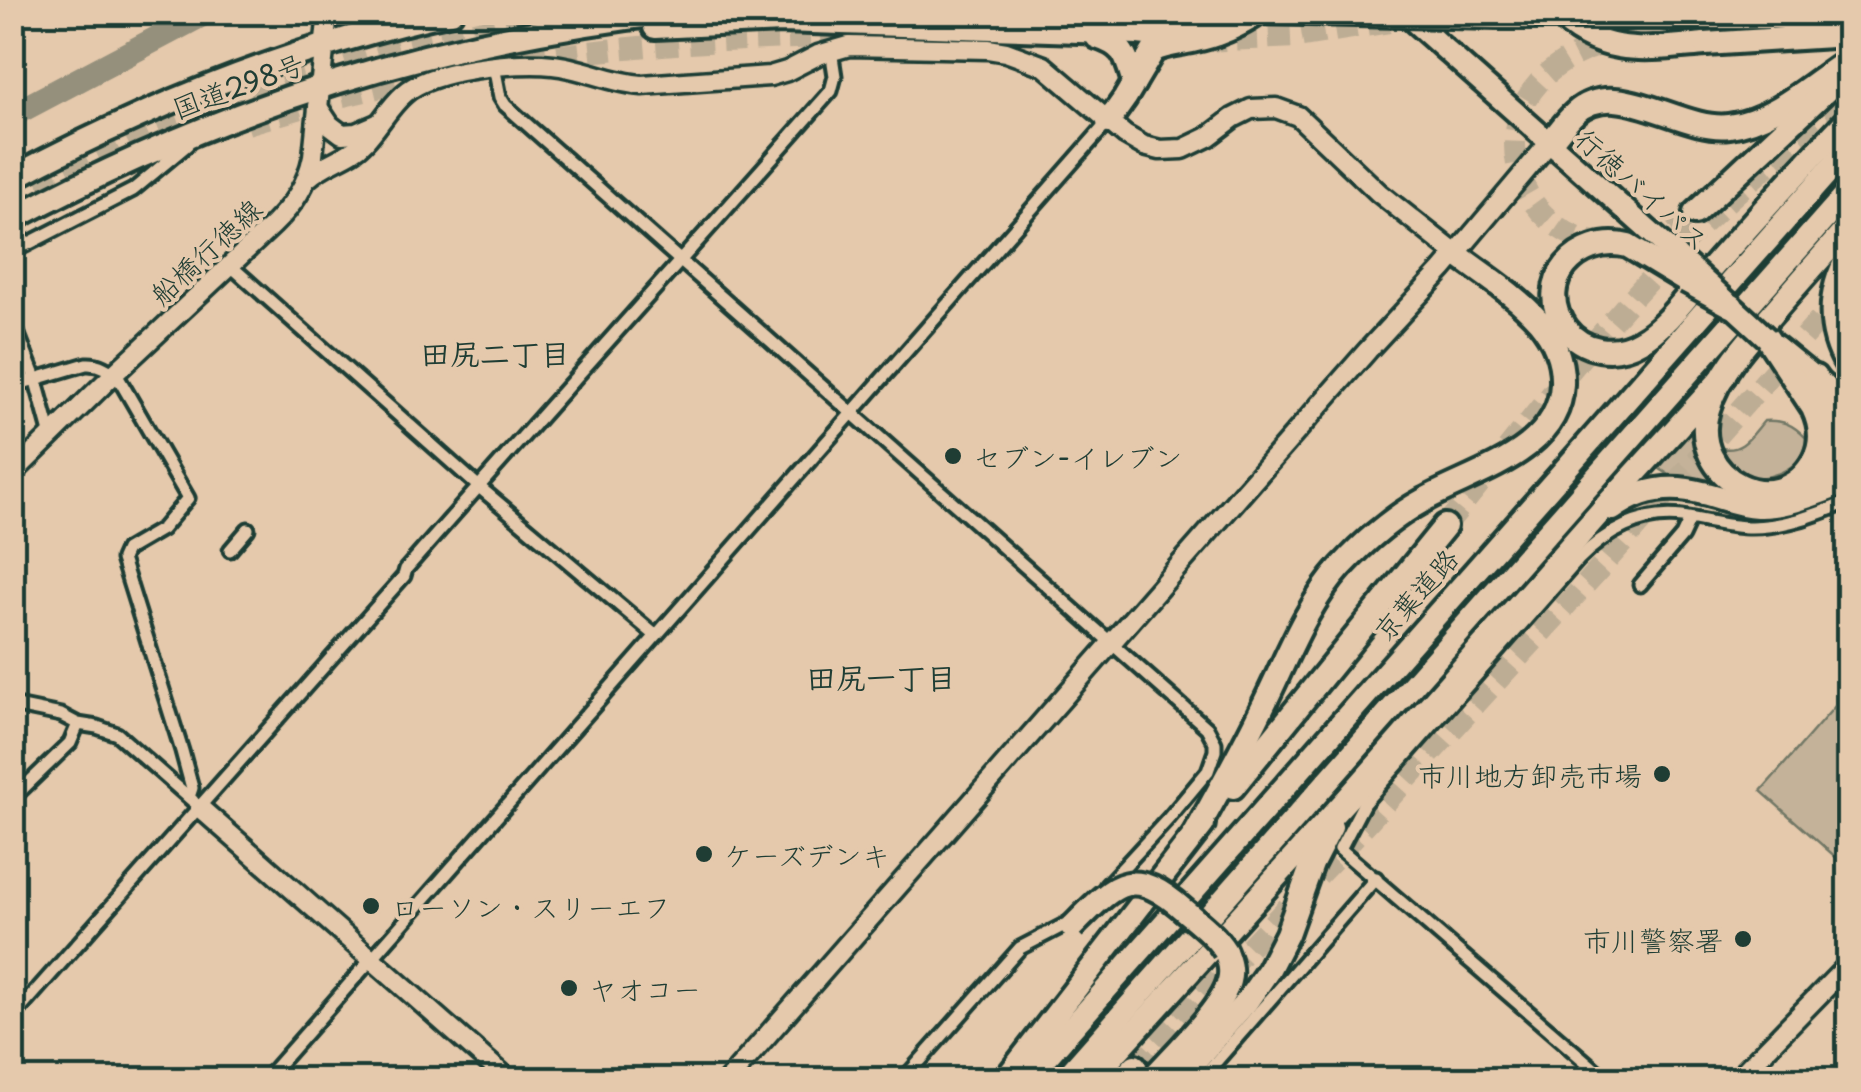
<svg xmlns="http://www.w3.org/2000/svg" width="1861" height="1092" font-family="'Playpen Sans','Klee One',sans-serif">
  <rect width="100%" height="100%" fill="#e5c9ac"/>
  <filter id="ink" filterUnits="userSpaceOnUse"><feTurbulence type="fractalNoise" baseFrequency=".01" numOctaves="2"/><feDisplacementMap in="SourceGraphic" scale="20" xChannelSelector="R" yChannelSelector="G"/><feConvolveMatrix kernelMatrix="1 2 1 2 8 2 1 2 1" color-interpolation-filters="sRGB"/></filter>
  <g filter="url(#ink)">
    <g fill="#c4b299" stroke="#727866" stroke-width="2.5">
      <path d="M1764 421C1783 420 1793 424 1806 438 1804 468 1776 478 1749 479L1719 455 1721 448C1742 453 1751 436 1764 421Z"/>
      <polygon points="1690,430 1701,461 1711,477 1711,482 1707,485 1671,476 1657,467"/>
      <polygon points="1836,705 1848,716 1848,868 1761,791"/>
    </g>
    <g fill="none" stroke-linecap="round" stroke-linejoin="round">
      <polyline stroke="#95907b" stroke-width="25" points="12,115 207,12"/>
      <g stroke="#bdad94" stroke-width="22" stroke-dasharray="22 11" stroke-linecap="butt">
        <polyline points="1203,41 1296,37 1395,21"/>
        <path d="M525 60C658 41 792 36 926 36"/>
        <polyline points="247,124 339,97 439,74"/>
        <polyline points="12,206 155,135 284,84 388,52 496,27 578,12"/>
        <polyline points="1641,242 1667,233 1695,213"/>
        <path d="M1609 244C1549 242 1505 184 1517 125 1526 78 1576 46 1620 42"/>
        <path d="M1445 526C1568 377 1682 213 1848 108"/>
        <polyline points="1135,1066 1334,859 1604,564 1848,287"/>
      </g>
      <defs>
        <g id="street">
          <polyline points="494,66 500,97 505,105 1207,728 1215,743 1215,751 1208,771 1168,819 1106,886"/>
          <polyline points="12,252 133,190 187,145"/>
          <polyline points="231,266 478,486 655,635"/>
          <polyline points="12,319 36,381 51,436"/>
          <path d="M12 386 86 364C99 363 109 369 119 379L188 498 162 529 126 550 122 559 182 751 192 788 189 797"/>
          <polyline points="230,550 248,529"/>
          <polyline points="1640,585 1682,536 1690,519"/>
          <polyline points="12,705 61,715 78,724 97,727 117,734 193,801"/>
          <polyline points="12,799 70,743 78,724"/>
          <path d="M12 1018 404 576 406 569C547 408 690 251 831 91L835 76 831 50"/>
          <polyline points="265,1080 1108,122"/>
          <polyline points="903,1080 1020,948 1072,921"/>
          <polyline points="1200,1080 1376,878"/>
          <path d="M1607 1080 1340 849 1364 803 1578 560C1605 532 1642 512 1682 517 1705 520 1727 527 1751 527 1786 527 1817 514 1848 502"/>
        </g>
        <g id="secondary">
          <polyline points="318,107 330,125 342,134 356,133 377,124"/>
          <path d="M308 178C326 161 350 158 365 141 379 126 389 107 404 94 431 69 517 61 553 65 583 68 611 83 642 85L770 76 787 71 818 55 849 46 988 49 1006 52 1044 66 1125 135 1144 146 1160 150 1183 149 1208 137 1233 118 1251 109 1276 108 1298 116 1379 193 1456 254"/>
          <path d="M12 474 114 374 273 225C294 204 307 185 313 156L328 12"/>
          <polyline points="200,808 509,1080"/>
          <polyline points="728,1080 1368,350 1443,269 1550,142"/>
          <polyline points="1736,1080 1848,965"/>
        </g>
        <g id="primary">
          <polyline points="1403,12 1694,271"/>
          <polyline points="1776,346 1848,405"/>
        </g>
        <g id="highway">
          <path d="M1556 12C1600 58 1647 49 1705 44"/>
          <polyline points="655,27 782,21 1138,33 1174,37 1216,34"/>
          <path d="M1097 37C1125 46 1126 56 1134 83"/>
          <path d="M1108 122 1125 98 1153 51C1165 44 1179 44 1192 41 1216 36 1240 26 1260 12"/>
          <path d="M1550 142C1558 133 1566 121 1575 113 1617 75 1680 132 1729 126 1774 121 1811 83 1848 60"/>
          <path d="M12 178C151 104 297 46 451 12"/>
          <polyline points="1695,213 1831,86"/>
          <path d="M12 219C226 105 434 39 675 12"/>
          <path d="M1848 257C1828 292 1827 331 1848 366"/>
          <path d="M1686 281 1628 246C1578 234 1533 282 1565 328 1583 352 1615 356 1640 341 1666 327 1690 292 1709 271 1755 219 1801 168 1848 119"/>
          <path d="M1767 338 1813 408C1821 425 1823 443 1814 460 1779 525 1687 479 1708 409 1720 368 1755 334 1782 302 1804 277 1826 252 1848 227"/>
          <path d="M1802 495C1832 476 1846 437 1833 404 1829 394 1821 386 1815 377"/>
          <path d="M1613 509C1640 489 1670 484 1703 493 1721 497 1738 505 1757 506 1788 507 1820 492 1848 482"/>
          <polyline points="1233,787 1445,526"/>
          <path d="M1195 834C1218 792 1242 750 1263 706 1287 658 1305 607 1341 567 1365 541 1393 517 1424 500 1473 472 1559 453 1562 384 1563 360 1554 339 1539 321 1516 295 1484 275 1456 254"/>
          <polyline points="1005,1080 1203,824"/>
          <polyline points="1026,1080 1848,149"/>
          <polyline points="1064,1080 1848,192"/>
          <polyline points="1091,1080 1348,798 1610,501 1724,376"/>
          <polyline points="1122,1080 1135,1066"/>
          <path d="M1151 1080C1171 1057 1222 1009 1229 981 1232 970 1229 961 1225 951"/>
          <polyline points="1178,1080 1247,1001 1268,971 1287,934 1312,864 1331,827"/>
        </g>
      </defs>
      <use href="#street" stroke="#1f3d34" stroke-width="19"/>
      <use href="#secondary" stroke="#1f3d34" stroke-width="25"/>
      <use href="#primary" stroke="#1f3d34" stroke-width="28"/>
      <use href="#highway" stroke="#1f3d34" stroke-width="30"/>
      <use href="#street" stroke="#e5c9ac" stroke-width="11"/>
      <use href="#secondary" stroke="#e5c9ac" stroke-width="18"/>
      <use href="#primary" stroke="#e5c9ac" stroke-width="20"/>
      <use href="#highway" stroke="#e5c9ac" stroke-width="22"/>
      <defs>
        <polyline id="primary-bridge" points="1694,271 1767,338"/>
        <g id="highway-bridge">
          <polyline points="1258,12 1497,17 1848,17"/>
          <polyline points="1705,44 1848,35"/>
          <polyline points="1686,281 1732,306"/>
          <path d="M1072 927C1115 884 1131 863 1185 911 1199 923 1215 935 1225 951"/>
        </g>
      </defs>
      <use href="#primary-bridge" stroke="#1f3d34" stroke-width="28" stroke-linecap="butt"/>
      <use href="#highway-bridge" stroke="#1f3d34" stroke-width="30" stroke-linecap="butt"/>
      <use href="#primary-bridge" stroke="#e5c9ac" stroke-width="20"/>
      <use href="#highway-bridge" stroke="#e5c9ac" stroke-width="22"/>
    </g>
  </g>
  <g fill="#1f3d34" stroke="#e5c9ac" stroke-width="4">
    <circle cx="953" cy="456" r="10"/>
    <circle cx="1662" cy="774" r="10"/>
    <circle cx="704" cy="854" r="10"/>
    <circle cx="371" cy="906" r="10"/>
    <circle cx="1743" cy="939" r="10"/>
    <circle cx="569" cy="988" r="10"/>
  </g>
  <g text-anchor="middle" dominant-baseline="central" stroke-width="8" stroke-linejoin="round" paint-order="stroke">
    <g font-size="28" fill="#1f3d34" stroke="#e5c9ac">
      <text transform="translate(238 85) rotate(-20)">国道298号</text>
      <text transform="translate(1643 189) rotate(42)">行徳バイパス</text>
      <text transform="translate(205 251) rotate(-43)">船橋行徳線</text>
      <text transform="translate(1415 594) rotate(-49)">京葉道路</text>
    </g>
    <g font-size="28" fill="#1f3d34" stroke="#e5c9ac" text-anchor="start">
      <text x="973" y="456">セブン-イレブン</text>
      <text x="1642" y="774" text-anchor="end">市川地方卸売市場</text>
      <text x="724" y="854">ケーズデンキ</text>
      <text x="391" y="906">ローソン・スリーエフ</text>
      <text x="1723" y="939" text-anchor="end">市川警察署</text>
      <text x="589" y="988">ヤオコー</text>
    </g>
    <g font-size="30" font-weight="bold" fill="#1f3d34" stroke="#e5c9ac">
      <text x="495" y="352">田尻二丁目</text>
      <text x="881" y="676">田尻一丁目</text>
    </g>
  </g>
  <rect width="1861" height="1092" fill="none" stroke="#e5c9ac" stroke-width="50"/>
  <rect x="25" y="25" width="1811" height="1042" fill="none" stroke="#1f3d34" stroke-width="4" filter="url(#ink)"/>
</svg>
